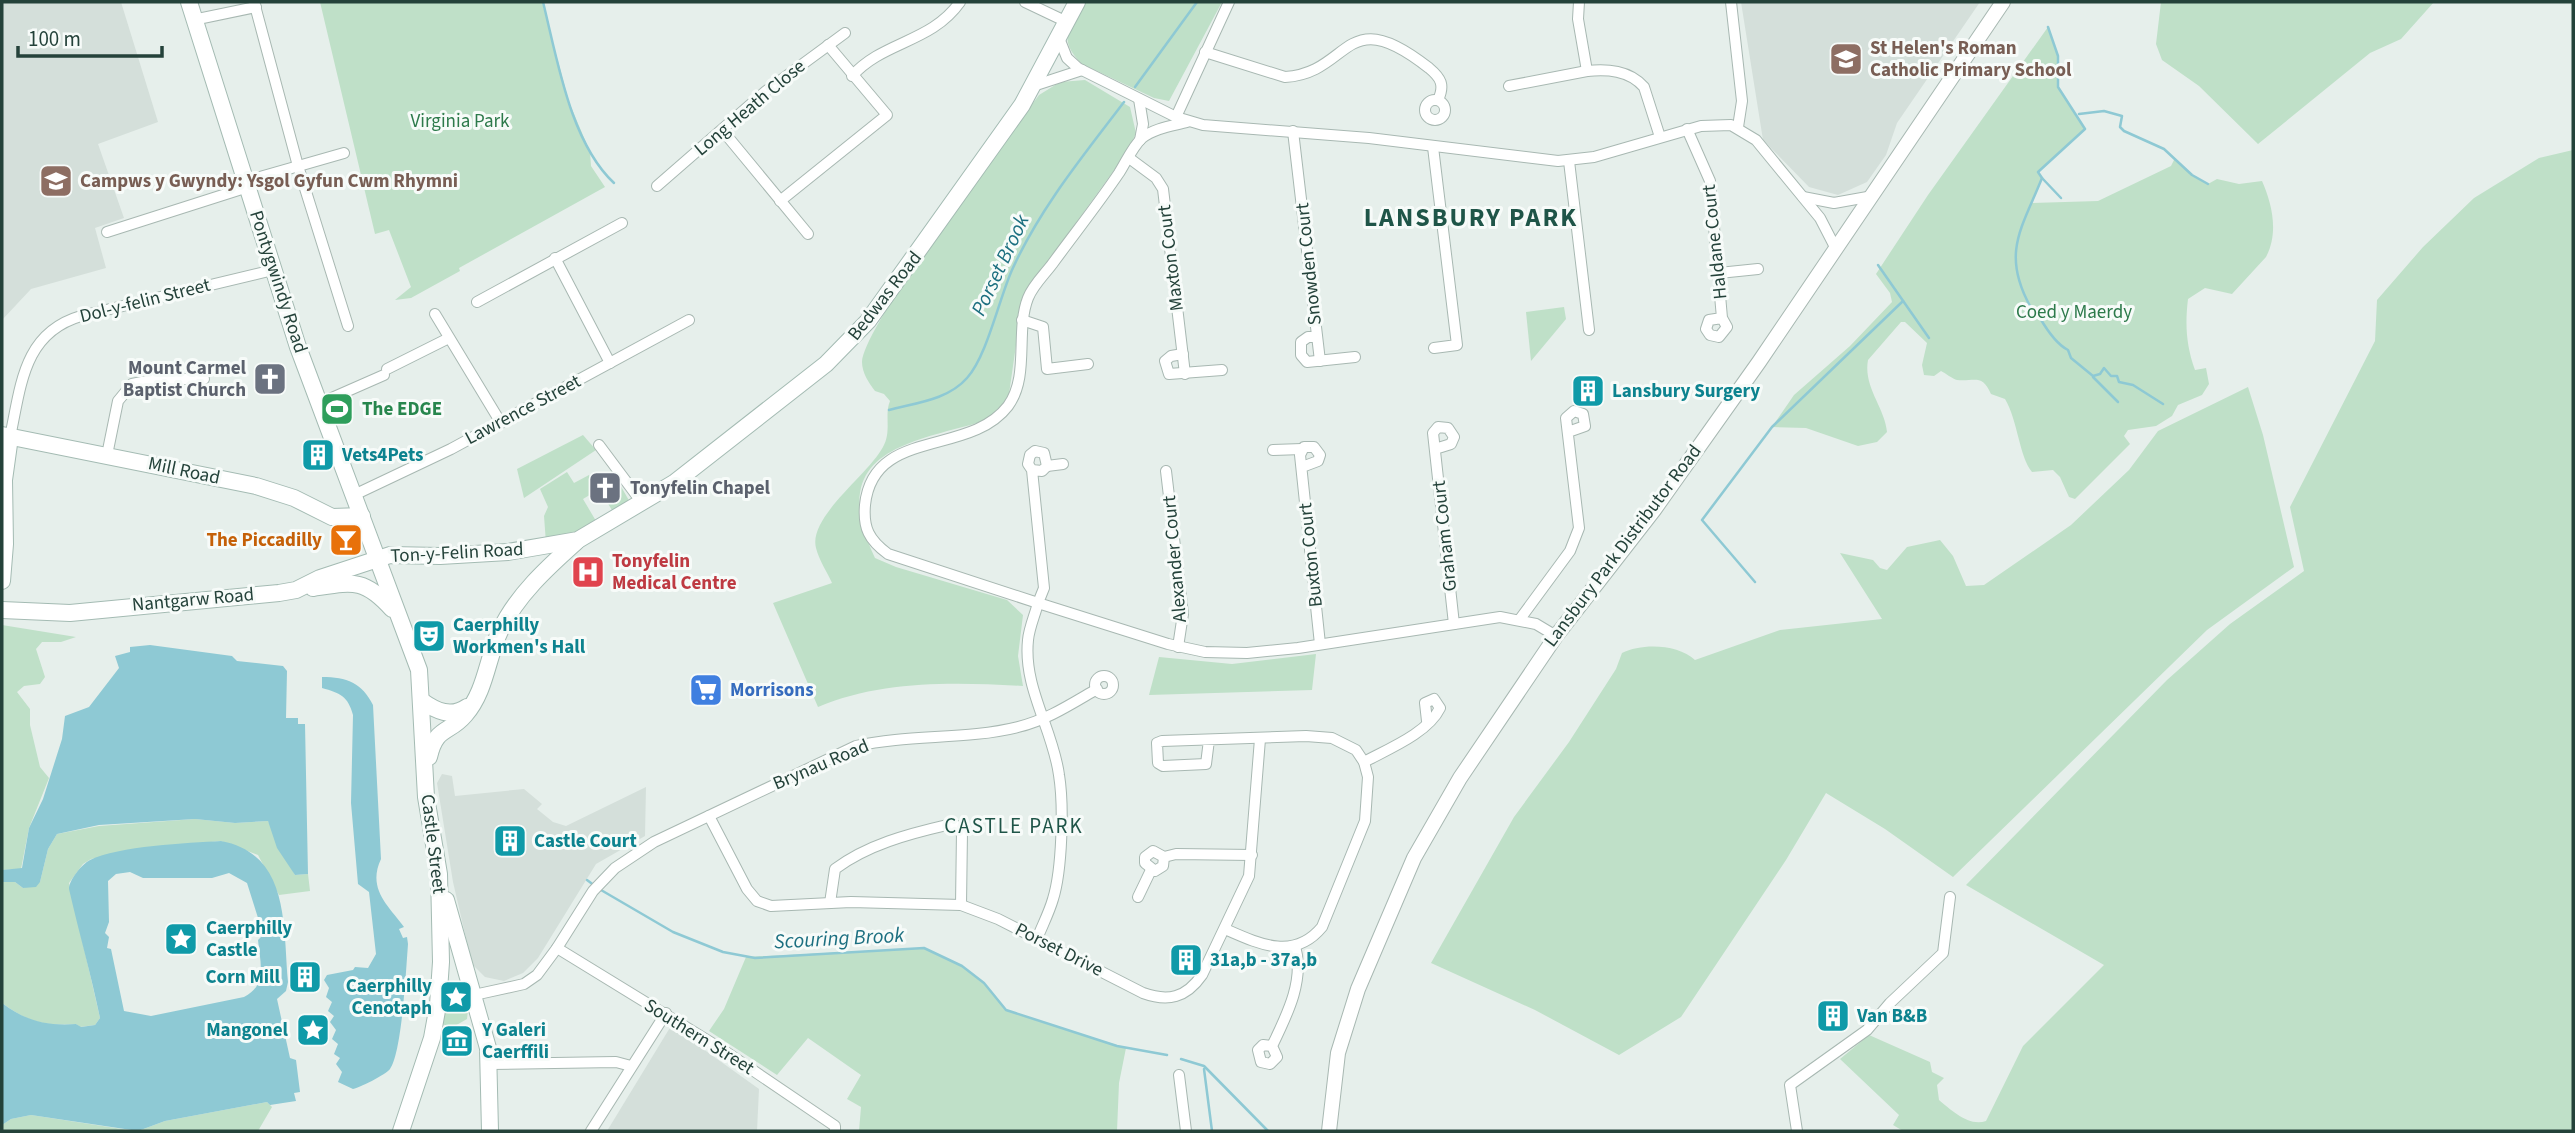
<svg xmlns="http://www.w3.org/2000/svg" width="2575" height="1133" font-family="'Source Sans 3',sans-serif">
  <rect width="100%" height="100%" fill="#e6efeb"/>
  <g fill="#d4dfda">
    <polygon points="2,2 121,2 158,122 98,144 124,218 95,228 106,268 31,289 2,320"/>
    <polygon points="1741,2 1980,2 1897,123 1886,155 1867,182 1838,195 1809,187 1763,140"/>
    <polygon points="442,774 452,776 455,796 524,789 542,804 537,809 553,822 566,826 646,787 645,836 596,864 538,958 523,973 504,981 485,977 472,964 453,882 437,783"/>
    <polygon points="671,1026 759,1089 757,1131 607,1131"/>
  </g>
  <g fill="#bfe0c8">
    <polygon points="320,2 542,2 569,102 590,152 591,166 605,187 459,268 460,271 411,298 395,300 411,287 389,230 375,234"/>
    <path d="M1083 2H1222L1169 101 1154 98 1082 64C1057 39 1069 28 1083 2Z"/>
    <polygon points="2161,2 2434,2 2401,39 2370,53 2258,144 2199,86 2162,60 2156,44"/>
    <path d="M2048 27 2058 56V87L2085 129 2039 172 2042 178 2032 203 2098 201 2171 166 2175 158 2192 175 2208 184 2217 179 2239 184 2262 181C2272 204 2279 232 2266 257L2232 294 2205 288 2188 299C2185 324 2186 345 2195 370L2206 368 2209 384 2202 395 2178 405 2172 416 2156 426 2128 430 2124 436 2130 444 2075 499 2069 497 2060 477 2053 470 2032 472C2019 456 2018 421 2005 399L1991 394C1982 373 1974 382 1957 380 1953 379 1945 373 1941 371L1934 376 1924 375 1922 365 1927 343 1905 322H1901L1868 360C1863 387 1885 408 1887 432L1877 442 1858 446 1806 428 1772 427 1794 395 1850 346 1892 302 1890 293 1876 274 1928 195Z"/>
    <path d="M1085 80 1130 107 1136 133 1128 151 1023 296 1009 394 998 412 988 420C909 443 824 450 875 558L896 567 1007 600 1023 615 1018 656 1023 686C955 682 881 680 818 707L773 603 832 583C827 572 819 560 816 548 808 517 868 475 883 447 892 431 884 415 890 401L884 394 875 391C869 383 862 373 862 362 863 326 1009 135 1039 95L1060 82Z"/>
    <path d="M2573 150V1131H1903L1893 1125 1899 1115 1840 1059 1869 1035 1930 1062 1932 1072 1944 1078 1937 1085 1939 1100C1951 1110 1969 1127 1986 1121L2023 1046 2104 965 1966 885 2167 680 2230 624 2304 571 2290 507 2375 341 2377 300 2423 247 2474 198 2539 158Z"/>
    <polygon points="1564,307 1566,319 1531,361 1526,312"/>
    <path d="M2248 387 2263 435 2294 567 2207 630 1953 877 1885 829 1826 793 1786 860 1681 1017 1619 1055 1535 1010 1431 963 1514 817 1569 742 1616 669 1622 653C1642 643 1678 644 1695 660L1780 630 1882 619 1840 553 1873 560 1880 568 1887 570 1907 547 1940 540 1953 556 1966 586 1984 585 2071 525 2129 470 2158 431Z"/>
    <polygon points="583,435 596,450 524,498 517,469"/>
    <polygon points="567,472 574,483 589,475 598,490 583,499 596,521 613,512 603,495 619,483 631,504 586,530 546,543 544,516 548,507 540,489"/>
    <polygon points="2,625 76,637 61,642 42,642 36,649 45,677 40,684 24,686 17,692 30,709 30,725 40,767 49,778 29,828 21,869 2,870"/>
    <polygon points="1316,654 1312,690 1149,695 1159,657 1232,664"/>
    <path d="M195 819 235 823 268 821 295 875 308 874 310 891 279 895 258 855 221 841 143 849 91 859 83 864 69 883 100 1018 95 1025 80 1027 76 1024C43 1026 28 1022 2 1003V882H15L23 888 40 882 48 849 57 834 99 826Z"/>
    <polygon points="924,948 962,966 984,983 1006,1010 1126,1048 1119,1083 1117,1131 859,1131 861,1107 847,1099 861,1075 808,1038 777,1075 709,1031 724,1009 746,957"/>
    <polygon points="462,982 469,1001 467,1019 453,1027 441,1024 446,989 451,984"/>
    <polygon points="267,1102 272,1107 258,1131 138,1131 165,1121"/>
    <polygon points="31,1115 135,1131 2,1131 2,1125 11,1119"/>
  </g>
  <g fill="#8ec9d4" fill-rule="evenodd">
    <polygon points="150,645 232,656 237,661 283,666 287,671 286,718 298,718 298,724 305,724 308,874 295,875 277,848 268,821 235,823 195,819 99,825 57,834 48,849 40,882 36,887 23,888 15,882 2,882 2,870 22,868 29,828 43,799 62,739 65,716 89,707 119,668 115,656 130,652 130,647"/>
    <path d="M322 677C347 677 362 683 373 705L381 859C367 889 388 905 404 927L399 929 403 938 407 937 408 944C406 970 402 1052 390 1069 387 1074 357 1089 353 1089L338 1082 342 1072 336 1064 340 1058 334 1054 338 1044 332 1039 336 1030 330 1022 334 1016 328 1011 332 1002 326 997 329 988 324 980 327 975 353 970 355 967 368 968 376 954 369 892 358 884 351 803 353 715C348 696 340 693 322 688Z"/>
    <path d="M221 841C290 854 283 926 288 982L286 991 277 999 290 1058 296 1060 300 1092 294 1093 296 1101 270 1105 267 1102 165 1121 138 1131 31 1115 11 1119 2 1125V1003C26 1021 46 1026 76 1024L81 1027 95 1025 100 1018C91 974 79 933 69 889 69 880 82 864 90 860 118 846 188 843 221 841ZM130 872 143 878H212L229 873 247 883 259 921 253 925 254 933 261 937 258 940C260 962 268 985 244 997L151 1016 124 1011 111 949 107 948 109 937 105 933 109 922 108 881 116 874Z"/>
  </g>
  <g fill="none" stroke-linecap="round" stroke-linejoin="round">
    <g stroke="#8ec9d4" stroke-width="2.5">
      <path d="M543 2C557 58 570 142 614 183"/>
      <path d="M2048 27 2058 56V87L2085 129 2038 172 2042 178C2022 228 2001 253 2030 306 2032 311 2037 313 2040 318 2047 330 2056 344 2068 350L2071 358 2093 376 2100 374 2104 368 2111 376H2117L2119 382 2133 385 2163 404"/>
      <polyline points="1135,87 1197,2"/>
      <polyline points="2079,114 2104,111 2122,116 2120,127 2124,131 2164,149 2192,175 2208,184"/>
      <polyline points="2042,178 2061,198"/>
      <polyline points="1878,265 1929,338"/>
      <polyline points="2093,377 2118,402"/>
      <path d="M889 410C915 403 948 400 967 378 987 356 999 299 1012 270 1040 208 1083 156 1124 102"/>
      <polyline points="1755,582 1702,520 1772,427 1903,301"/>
      <polyline points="587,880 595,886"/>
      <polyline points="601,890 673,932 723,952 755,958 924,948 962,966 984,983 1006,1010 1117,1046 1167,1055"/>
      <polyline points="1181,1059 1204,1066 1268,1131"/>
      <polyline points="1204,1069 1212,1131"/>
    </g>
    <defs>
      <g id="minor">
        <polyline points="254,2 298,166 348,326"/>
        <polyline points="1025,2 1067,22"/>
        <path d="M1579 2 1578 19 1587 71C1607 69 1629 70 1644 87L1660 137"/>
        <polyline points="1731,2 1742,101 1738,127"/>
        <polyline points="193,20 256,7"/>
        <polyline points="1059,38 1067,58 1078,68 1176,117 1203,125 1369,138 1558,161 1594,157 1701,126 1731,125 1756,140 1820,218 1836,249"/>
        <path d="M1205 52 1285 77C1352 73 1343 0 1429 68 1441 78 1445 85 1438 100"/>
        <path d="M852 76C883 41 931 43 960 2"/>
        <polyline points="1033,86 1082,70"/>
        <polyline points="1509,86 1587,71"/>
        <polyline points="1139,99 1143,124 1140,140"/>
        <circle cx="1435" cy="110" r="10"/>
        <polyline points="1176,117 1229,2"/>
        <polyline points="1687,129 1710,181 1722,318 1727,327 1719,337 1710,335 1706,329 1709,320 1722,318"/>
        <polyline points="723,131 808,234"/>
        <polyline points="1293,131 1320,361"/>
        <polyline points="1433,147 1457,345 1434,348"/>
        <polyline points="1129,158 1156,178 1163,189 1185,374"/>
        <polyline points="1569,161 1589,330"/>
        <polyline points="246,181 344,153"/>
        <polyline points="657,186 766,91 845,33"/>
        <polyline points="1803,197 1834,203 1873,196"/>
        <polyline points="780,201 887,115 828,45"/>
        <polyline points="107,232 248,187"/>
        <polyline points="555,258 610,363"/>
        <polyline points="1719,273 1758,269"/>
        <polyline points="477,302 622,223"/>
        <polyline points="435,314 501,423"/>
        <polyline points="1022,320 1043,327 1047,369 1088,364"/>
        <polyline points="1317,337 1308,337 1301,342 1301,355 1307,362 1355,357"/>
        <polyline points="1183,354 1171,356 1165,361 1169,374 1222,370"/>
        <polyline points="387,369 447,339"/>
        <polyline points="318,404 384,375"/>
        <path d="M10 437C21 386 23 333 81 316L273 270"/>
        <polyline points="599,445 643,504"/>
        <polyline points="1435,449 1451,444 1454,437 1448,428 1438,427 1433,433 1454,624"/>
        <polyline points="1273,450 1302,449"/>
        <polyline points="107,455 118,401 132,384 157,379 204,379"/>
        <polyline points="1047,466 1063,464"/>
        <polyline points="1302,467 1318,461 1320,455 1314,447 1304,447 1300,455 1320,644"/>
        <polyline points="1032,470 1028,464 1030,455 1035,451 1044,453 1047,466 1042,471 1032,470 1044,588 1038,603 1168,644 1205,652 1247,653 1298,648 1500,617 1536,624 1556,636"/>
        <polyline points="1166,471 1183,614 1178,647"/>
        <polyline points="354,495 451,449 689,320"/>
        <polyline points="1520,619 1570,551 1579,528 1566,418 1574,411 1583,414 1585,426 1568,432"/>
        <circle cx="1104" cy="685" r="9"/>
        <path d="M1209 740 1206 764 1163 766 1158 763 1157 743 1162 741 1306 736 1332 738 1356 750 1364 762 1368 777 1365 821 1322 927C1294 961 1259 944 1225 929"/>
        <path d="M1364 762C1388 749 1428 733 1440 708L1434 699 1425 703 1427 721"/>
        <path d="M709 816 747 889 757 901 771 906 851 902 961 905 998 919 1143 993C1168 1002 1186 998 1202 975L1249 876 1260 739"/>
        <polyline points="1164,857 1153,851 1145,857 1145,863 1155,871 1163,866 1164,857 1176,854 1252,855"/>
        <polyline points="1138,897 1151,870"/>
        <path d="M830 903 835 869C867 845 908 834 947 825L957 826 962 831 961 905"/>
        <path d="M1037 939C1042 926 1049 913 1053 899 1062 870 1064 806 1059 775 1053 729 1023 688 1028 640 1029 628 1035 615 1038 603L888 554C869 540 863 528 865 505 873 427 969 457 1008 406 1030 376 1015 331 1028 298 1033 285 1045 274 1053 263 1075 233 1098 204 1119 173 1126 162 1133 146 1142 138 1155 128 1172 126 1187 122"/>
        <polyline points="557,948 720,1048 835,1126 835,1131"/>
        <path d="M474 995 524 984 537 975 557 948 593 891 615 868 654 842 856 746C909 734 966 740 1018 727 1047 720 1071 704 1097 689"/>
        <path d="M1272 1046 1263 1045 1258 1050 1261 1062 1270 1064 1277 1057 1272 1046C1287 1015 1305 980 1295 946"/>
        <polyline points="490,1064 616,1062 631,1066"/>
        <polyline points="1179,1075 1186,1131"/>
        <polyline points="591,1131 666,1013"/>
        <polyline points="1797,1131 1790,1085 1867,1030 1890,1003 1943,953 1950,897"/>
      </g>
      <polyline id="tertiary" points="1329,1131 1338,1053 1358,989 1414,858 1460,778 1556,636 1654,510 1759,362 2003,2"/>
      <g id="secondary">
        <polyline points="189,2 298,347 419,670 426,797 439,874 441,962 438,1005 432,1038 401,1131"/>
        <polyline points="2,435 256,486 294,498 332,517 362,516"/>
        <polyline points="2,581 5,544 4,480 10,437"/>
        <path d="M313 588C353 582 364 578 392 609"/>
        <polyline points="2,610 70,613 279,593 296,590 320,578 390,555 440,556 508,552 578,540 674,483 826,364 868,321 1022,105 1077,2"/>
        <path d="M422 701C436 711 451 718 467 707"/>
        <path d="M429 757C436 726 449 734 465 715 486 691 487 658 500 631 516 596 548 567 576 542"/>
        <polyline points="446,900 488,1048 490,1131"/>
      </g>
    </defs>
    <use href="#minor" stroke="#a8b8b2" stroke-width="12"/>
    <use href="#tertiary" stroke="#a8b8b2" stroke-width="16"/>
    <use href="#secondary" stroke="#a4bbb3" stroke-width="18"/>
    <use href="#minor" stroke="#fff" stroke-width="10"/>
    <use href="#tertiary" stroke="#fff" stroke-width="14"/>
    <use href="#secondary" stroke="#fff" stroke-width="16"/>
  </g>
  <defs>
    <symbol id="school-square" viewBox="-11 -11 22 22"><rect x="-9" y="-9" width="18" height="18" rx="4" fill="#8d6e63" stroke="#f7fbf9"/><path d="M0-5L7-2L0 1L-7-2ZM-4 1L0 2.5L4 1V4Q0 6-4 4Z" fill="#fff"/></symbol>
    <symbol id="church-square" viewBox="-11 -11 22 22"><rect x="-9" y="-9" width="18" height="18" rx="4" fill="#6b7280" stroke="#f7fbf9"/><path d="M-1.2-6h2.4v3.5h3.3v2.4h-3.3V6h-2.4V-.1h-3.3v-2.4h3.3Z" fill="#fff"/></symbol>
    <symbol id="building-square" viewBox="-11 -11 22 22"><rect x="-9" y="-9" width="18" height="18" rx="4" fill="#0f9aa8" stroke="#f7fbf9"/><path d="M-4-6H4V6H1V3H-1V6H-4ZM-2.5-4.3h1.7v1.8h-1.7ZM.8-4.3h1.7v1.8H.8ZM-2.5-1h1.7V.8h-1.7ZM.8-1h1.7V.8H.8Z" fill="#fff"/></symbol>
    <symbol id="stadium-square" viewBox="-11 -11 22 22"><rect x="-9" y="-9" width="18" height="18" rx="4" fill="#2e9e5b" stroke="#f7fbf9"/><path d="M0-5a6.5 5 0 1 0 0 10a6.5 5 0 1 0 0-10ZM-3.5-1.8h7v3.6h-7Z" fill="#fff"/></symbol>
    <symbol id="bar-square" viewBox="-11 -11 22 22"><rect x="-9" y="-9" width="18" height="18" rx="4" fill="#e8710a" stroke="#f7fbf9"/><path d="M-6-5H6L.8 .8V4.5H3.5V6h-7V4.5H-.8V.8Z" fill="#fff"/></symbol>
    <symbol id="hospital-square" viewBox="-11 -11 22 22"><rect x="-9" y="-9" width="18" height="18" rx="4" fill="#e0444e" stroke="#f7fbf9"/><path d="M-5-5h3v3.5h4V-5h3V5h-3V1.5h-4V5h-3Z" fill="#fff"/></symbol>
    <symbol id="theatre-square" viewBox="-11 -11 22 22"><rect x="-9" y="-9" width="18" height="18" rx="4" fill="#0f9aa8" stroke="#f7fbf9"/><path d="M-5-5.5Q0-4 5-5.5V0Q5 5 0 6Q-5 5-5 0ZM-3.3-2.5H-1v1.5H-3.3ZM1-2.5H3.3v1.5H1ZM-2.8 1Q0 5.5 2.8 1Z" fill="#fff"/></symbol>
    <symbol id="supermarket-square" viewBox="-11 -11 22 22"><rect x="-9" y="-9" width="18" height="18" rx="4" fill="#3f7fe0" stroke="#f7fbf9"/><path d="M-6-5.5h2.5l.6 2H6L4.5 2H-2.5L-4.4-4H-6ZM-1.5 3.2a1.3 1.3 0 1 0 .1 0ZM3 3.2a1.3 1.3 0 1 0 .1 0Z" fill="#fff"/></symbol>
    <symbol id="sight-square" viewBox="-11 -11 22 22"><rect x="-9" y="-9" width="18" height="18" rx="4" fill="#0f9aa8" stroke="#f7fbf9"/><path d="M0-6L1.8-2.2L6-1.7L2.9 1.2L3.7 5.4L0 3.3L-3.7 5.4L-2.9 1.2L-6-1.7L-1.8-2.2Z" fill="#fff"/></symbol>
    <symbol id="museum-square" viewBox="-11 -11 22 22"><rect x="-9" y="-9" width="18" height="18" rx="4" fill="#0f9aa8" stroke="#f7fbf9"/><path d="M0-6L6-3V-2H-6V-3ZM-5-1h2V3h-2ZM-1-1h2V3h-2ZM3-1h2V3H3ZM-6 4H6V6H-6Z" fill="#fff"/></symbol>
  </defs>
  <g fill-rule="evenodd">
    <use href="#school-square" x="1827" y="40" width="38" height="38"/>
    <use href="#school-square" x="37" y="162" width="38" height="38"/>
    <use href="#church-square" x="251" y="360" width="38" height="38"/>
    <use href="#building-square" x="1569" y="372" width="38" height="38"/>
    <use href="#stadium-square" x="318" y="390" width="38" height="38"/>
    <use href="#building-square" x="299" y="436" width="38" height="38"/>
    <use href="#church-square" x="586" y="469" width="38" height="38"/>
    <use href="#bar-square" x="327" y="521" width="38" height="38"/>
    <use href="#hospital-square" x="569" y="553" width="38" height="38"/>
    <use href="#theatre-square" x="410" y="617" width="38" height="38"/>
    <use href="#supermarket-square" x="687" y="671" width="38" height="38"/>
    <use href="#building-square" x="491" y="822" width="38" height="38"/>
    <use href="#sight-square" x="162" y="920" width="38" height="38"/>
    <use href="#building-square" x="1167" y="941" width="38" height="38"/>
    <use href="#building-square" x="286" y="958" width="38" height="38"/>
    <use href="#sight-square" x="437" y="978" width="38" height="38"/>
    <use href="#building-square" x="1814" y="997" width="38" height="38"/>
    <use href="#sight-square" x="294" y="1011" width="38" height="38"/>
    <use href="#museum-square" x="438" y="1022" width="38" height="38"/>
  </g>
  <g text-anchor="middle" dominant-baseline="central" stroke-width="6" stroke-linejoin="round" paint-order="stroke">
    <g font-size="19" font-weight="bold" fill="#785e54" stroke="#f7fbf9" text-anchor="start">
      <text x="1870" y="48">St Helen's Roman<tspan x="1870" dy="22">Catholic Primary School</tspan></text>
      <text x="80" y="181">Campws y Gwyndy: Ysgol Gyfun Cwm Rhymni</text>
    </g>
    <g font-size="19" fill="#24423a" stroke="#f7fbf9">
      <text transform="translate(750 108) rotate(-40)">Long Heath Close</text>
      <text transform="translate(1715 242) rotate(-96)">Haldane Court</text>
      <text transform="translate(1171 258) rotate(-97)">Maxton Court</text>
      <text transform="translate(1309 264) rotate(-96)">Snowden Court</text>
      <text transform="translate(278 282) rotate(72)">Pontygwindy Road</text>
      <text transform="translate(885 296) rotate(-52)">Bedwas Road</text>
      <text transform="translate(145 301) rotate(-14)">Dol-y-felin Street</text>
      <text transform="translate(523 410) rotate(-28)">Lawrence Street</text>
      <text transform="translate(184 471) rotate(12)">Mill Road</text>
      <text transform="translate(1445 536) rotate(-96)">Graham Court</text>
      <text transform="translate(1623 546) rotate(-53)">Lansbury Park Distributor Road</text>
      <text transform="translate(457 553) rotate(-3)">Ton-y-Felin Road</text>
      <text transform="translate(1311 555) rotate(-96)">Buxton Court</text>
      <text transform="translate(1175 559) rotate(-95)">Alexander Court</text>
      <text transform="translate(193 600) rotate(-5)">Nantgarw Road</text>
      <text transform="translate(821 765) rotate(-23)">Brynau Road</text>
      <text transform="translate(433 844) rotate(83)">Castle Street</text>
      <text transform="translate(1059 950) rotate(27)">Porset Drive</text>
      <text transform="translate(699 1037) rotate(32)">Southern Street</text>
    </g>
    <g font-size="19" fill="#2d7a4b" stroke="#f7fbf9">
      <text x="460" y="121">Virginia Park</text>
      <text x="2074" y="312">Coed y Maerdy</text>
    </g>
    <g font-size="19" font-weight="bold" fill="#5b616d" stroke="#f7fbf9" text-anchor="end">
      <text x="246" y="368">Mount Carmel<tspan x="246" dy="22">Baptist Church</tspan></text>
      <text x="630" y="488" text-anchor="start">Tonyfelin Chapel</text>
    </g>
    <g font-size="19" font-weight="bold" fill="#0d838f" stroke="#f7fbf9" text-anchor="start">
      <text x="1612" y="391">Lansbury Surgery</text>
      <text x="342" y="455">Vets4Pets</text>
      <text x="453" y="625">Caerphilly<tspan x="453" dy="22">Workmen's Hall</tspan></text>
      <text x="534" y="841">Castle Court</text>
      <text x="206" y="928">Caerphilly<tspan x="206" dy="22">Castle</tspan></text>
      <text x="1210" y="960">31a,b - 37a,b</text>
      <text x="280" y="977" text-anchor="end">Corn Mill</text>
      <text x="432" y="986" text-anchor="end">Caerphilly<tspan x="432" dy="22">Cenotaph</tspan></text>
      <text x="1857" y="1016">Van B&amp;B</text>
      <text x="288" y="1030" text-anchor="end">Mangonel</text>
      <text x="482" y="1030">Y Galeri<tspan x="482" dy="22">Caerffili</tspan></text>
    </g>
    <g font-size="19" font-weight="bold" fill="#27864d" stroke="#f7fbf9" text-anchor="start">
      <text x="362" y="409">The EDGE</text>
    </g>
    <g font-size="19" font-weight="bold" fill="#c56008" stroke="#f7fbf9" text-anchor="end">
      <text x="322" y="540">The Piccadilly</text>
    </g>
    <g font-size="19" font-weight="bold" fill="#be3a42" stroke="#f7fbf9" text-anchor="start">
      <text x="612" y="561">Tonyfelin<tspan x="612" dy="22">Medical Centre</tspan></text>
    </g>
    <g font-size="19" font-weight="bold" fill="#366cbe" stroke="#f7fbf9" text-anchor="start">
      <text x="730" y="690">Morrisons</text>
    </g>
    <g font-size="21" font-style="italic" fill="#1c6f80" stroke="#f7fbf9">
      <text transform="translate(1000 265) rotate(-65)">Porset Brook</text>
      <text transform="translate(839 938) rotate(-3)">Scouring Brook</text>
    </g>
    <g font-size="21" letter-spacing="2" fill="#1f5548" stroke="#f7fbf9">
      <text x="1014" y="826">CASTLE PARK</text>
    </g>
    <g font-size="26" font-weight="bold" letter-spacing="2" fill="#1f5548" stroke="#f7fbf9">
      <text x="1471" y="217">LANSBURY PARK</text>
    </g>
  </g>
  <rect width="2575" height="1133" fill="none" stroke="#24423a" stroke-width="7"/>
  <path d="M18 46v10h144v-10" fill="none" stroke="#24423a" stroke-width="3.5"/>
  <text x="28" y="46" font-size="21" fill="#24423a" stroke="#f7fbf9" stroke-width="5" paint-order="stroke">100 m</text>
</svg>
